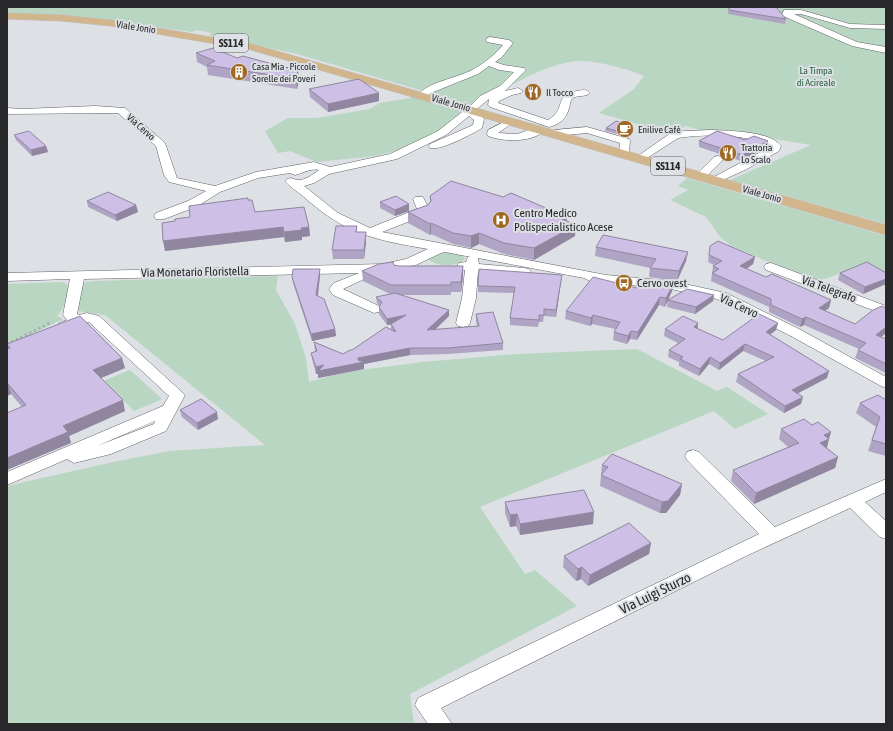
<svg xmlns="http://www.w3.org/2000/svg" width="893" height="731" font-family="'Asap Condensed',sans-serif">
  <rect width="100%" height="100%" fill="#dde0e4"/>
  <g fill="#b8d6c1">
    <path d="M7 7H886V224L730 180 811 145 750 135 703 131 686 126 670 133 599 113 634 89 644 76C624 68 591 58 569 62 535 69 505 89 475 106L297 54 209 35 212 33 197 30 192 32 86 17 7 13Z"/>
    <polygon points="414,96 457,110 462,114 458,119 454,118 450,120 455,122 399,150 375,156 317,162 290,151 278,153 265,131 288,118 317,118 370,109 380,103 410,98"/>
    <polygon points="687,178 886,236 886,274 863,266 815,282 732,246 721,238 706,217 670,200 688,190 678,186"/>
    <path d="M438 251 462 254 465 259C457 267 435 268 428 258Z"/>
    <polygon points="278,276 276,290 295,324 306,358 309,382 334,375 360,370 423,362 517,354 637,349 717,391 727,387 768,414 735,429 714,411 480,507 525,574 535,570 577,606 410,694 414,724 7,724 7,486 113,462 170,451 265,445 105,315 78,311 80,286 86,282 94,281"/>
    <path d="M62 282 67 284C70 295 64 308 57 316L63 319 7 346V284Z"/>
    <polygon points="130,370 162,399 134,411 116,393 68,413 57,400"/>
  </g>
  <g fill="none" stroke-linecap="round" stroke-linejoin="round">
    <defs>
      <g id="minor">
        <polygon points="784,10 801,10 850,24 886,25 886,29 850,28 801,14 794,14 857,42 886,47 886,53 852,46 783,16 782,14"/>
        <path d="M490 37 509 40 513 43 502 57 495 62 504 65 524 68 526 70 505 91 518 88 523 91 521 93 512 95 499 101 498 103 548 120C567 110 553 93 578 91 583 90 586 89 590 93 585 98 577 94 572 99 570 101 570 105 569 108 567 118 559 125 549 127L490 107 488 105 489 99 478 108H472L470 106 480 96 500 86 514 72 499 70 489 66 478 74 431 93 426 97H420L418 95C428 82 457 78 472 70 483 64 495 55 503 45L487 42 486 40 487 38Z"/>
        <path d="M460 104C469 106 479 112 484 119L482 128C472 134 441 151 430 148L429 146 430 144 473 125 474 120 469 116 446 135 397 159 329 174 314 183 304 186 338 213 370 228 417 209 413 199 415 197H423L430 211 428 214 382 232 606 275 671 281 726 293 801 330 886 377V388L881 386 791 336 717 299 671 289 590 281 584 278 478 258 479 264 524 268 529 269 531 272 529 275 524 276 478 271 476 298 470 323 468 326 463 327 458 326 456 323 462 298 465 270 459 269 457 266 459 263 466 262 468 257H471L445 252 441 253 416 265 379 272 343 289 379 306 381 309 379 312 374 313 333 295 329 289 334 283 359 273 84 279 77 314 79 315 87 313 99 316 185 395 166 431 111 454 74 463 67 459 7 485V472L163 406 169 396 89 322 64 330 59 329 57 326 59 323 67 320 63 315 70 279 7 281V273L383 264 406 259 428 249C375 240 345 234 304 197 298 192 290 187 285 181L287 179C292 177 293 179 297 180 305 181 313 174 319 170 310 168 304 173 295 175L290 173 258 178 220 192 196 207 164 219H156L154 216 156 213 188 201 206 191 169 182 164 175 156 146 118 113 7 114V108L22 109 95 106 125 108 165 143 177 178 215 186 256 172 314 162 330 167 390 154 438 131 462 112 455 107ZM155 421 154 424 97 446Z"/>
        <path d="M506 121 511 124 498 133 517 134 541 126 546 129C535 143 503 142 488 136L487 134 488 130Z"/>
        <polygon points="587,127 629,139 630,141 629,153 624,156 620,155 619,153 620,143 587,133 555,136 550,133 555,130"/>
        <path d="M712 130C730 131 770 131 781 146L779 151 745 170 716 183 712 182 710 180 712 178 770 147C748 133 704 134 678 138L644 160 640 161 635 158 671 133 685 131Z"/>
        <polygon points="718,156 722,157 723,159 722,161 705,178 697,178 695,176 714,157"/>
        <polygon points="771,263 886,306 886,315 766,270 764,267 766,264"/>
        <polygon points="693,450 699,452 775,527 886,479 886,492 865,502 886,521 886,539 880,537 850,508 746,556 441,708 452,724 428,724 415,705 418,698 759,534 687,460 685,456 687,452"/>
      </g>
      <polygon id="major" points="7,13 61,15 111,20 252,44 886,225 886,235 251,50 111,26 61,21 7,19"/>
    </defs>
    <use href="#minor" stroke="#5f6165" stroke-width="1"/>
    <use href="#major" stroke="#bebebf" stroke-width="1"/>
    <polyline stroke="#a6a8ac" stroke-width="2.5" stroke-dasharray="2 3" stroke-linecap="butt" points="7,344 52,322"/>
    <use href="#minor" fill="#fff" fill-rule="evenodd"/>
    <use href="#major" fill="#d1b68d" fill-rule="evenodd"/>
  </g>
  <g fill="#b0a4c5">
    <polygon points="729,7 786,19 785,24 728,14"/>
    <polygon points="196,53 237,58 298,71 299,81 297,89 208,75 207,67 197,62"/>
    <polygon points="309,89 379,101 328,112 310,97"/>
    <polygon points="606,128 631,128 621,135 605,131"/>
    <polygon points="14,135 46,146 48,152 32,156 16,140"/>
    <polygon points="699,141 768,141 767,147 741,161 699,147"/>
    <polygon points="430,196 567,217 566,221 576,225 575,236 534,260 504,254 479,244 471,248 453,244 431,234 430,235 408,223 408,212 428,205 430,203"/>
    <polygon points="248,200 255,212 309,227 310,236 302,237 302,240 285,242 284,237 165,251 175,221"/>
    <polygon points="87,201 136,205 138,212 117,221 88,207"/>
    <polygon points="380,202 409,211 395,216 380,208"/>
    <polygon points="357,226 357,232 366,242 364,259 333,259 332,250"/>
    <polygon points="596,247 686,261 677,281 649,277 650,268 595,256"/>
    <polygon points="709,253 755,257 753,264 747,269 766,277 831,300 829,308 825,311 886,339 886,376 885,375 886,373 855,358 858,350 859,349 804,325 800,327 769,312 769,307 711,281 713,266 714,265 708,262"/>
    <polygon points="394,265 399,266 463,266 463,276 461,292 451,292 451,295 400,295 449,310 449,316 435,330 477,326 476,321 476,314 503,343 503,350 448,354 410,355 364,364 364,369 318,378 318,374 316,374 312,359 311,353 315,352 314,342 343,354 352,350 391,330 391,325 387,325 379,314 379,307 380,306 377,303 376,297 390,294 363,281 362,271"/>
    <polygon points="840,273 886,273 886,284 863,294 838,280"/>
    <polygon points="320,275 318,296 335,329 336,336 312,341 293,283 292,277"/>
    <polygon points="561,281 556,317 544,316 543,322 539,322 538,327 510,325 510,318 514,293 478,292 478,286"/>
    <polygon points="674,283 672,291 665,307 659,305 637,340 630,339 627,344 613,340 614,332 615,329 592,324 590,326 565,319 566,311 637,288"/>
    <polygon points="714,295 713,301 695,314 667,307 668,300"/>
    <polygon points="698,323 698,329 723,340 778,323 776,330 770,335 827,378 798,393 801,404 784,413 736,382 738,374 766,361 743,351 719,370 709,364 699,376 679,366 679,362 668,357 669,350 678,343 664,336 665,329"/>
    <polygon points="7,344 125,368 101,378 125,411 69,436 71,443 22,407 11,394 7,396 7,349 8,348"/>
    <polygon points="886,400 886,456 868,451 876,427 856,413 860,403"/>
    <polygon points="180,410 218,419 198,430 182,417"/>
    <polygon points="781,429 828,443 827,448 838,457 835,468 754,504 731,481 733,470 788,447 779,439"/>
    <polygon points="602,465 682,484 680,495 666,513 660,513 600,486"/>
    <polygon points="505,502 593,524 520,535 516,526 510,527 505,513"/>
    <polygon points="651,543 649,554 588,586 581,579 576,581 563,567 564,556"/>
  </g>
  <g fill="#9086a0">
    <polygon points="298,71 299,81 297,89 296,79"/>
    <polygon points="379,93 379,101 328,112 328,104"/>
    <polygon points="631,126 631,128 621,135 621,132"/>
    <polygon points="768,141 767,147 741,161 742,155"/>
    <polygon points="46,146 48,152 32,156 31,150"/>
    <polygon points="409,204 409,211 395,216 395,210"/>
    <polygon points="136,205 138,212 117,221 115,215"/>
    <polygon points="567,217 566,228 562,219"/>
    <polygon points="431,223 431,234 430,235 430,224"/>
    <polygon points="576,225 575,236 534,260 534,248"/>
    <polygon points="283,227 284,237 165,251 163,241"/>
    <polygon points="309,227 310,236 302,237 302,240 285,242 284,232 301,228"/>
    <polygon points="366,232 366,242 364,259 364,250"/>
    <polygon points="479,233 479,244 471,248 471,236"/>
    <polygon points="688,252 686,261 677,281 679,271"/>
    <polygon points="755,257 753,264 739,273 740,266"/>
    <polygon points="463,266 463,276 461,292 461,282"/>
    <polygon points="320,269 320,275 317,302 316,295"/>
    <polygon points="562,275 561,281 556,317 556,310"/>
    <polygon points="886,279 886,284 863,294 865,287"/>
    <polygon points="674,283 672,291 665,307 666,298"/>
    <polygon points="714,295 713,301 695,314 696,307"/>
    <polygon points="660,297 659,305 637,340 638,332"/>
    <polygon points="831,300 829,308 817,316 819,308"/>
    <polygon points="449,310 449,316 427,337 427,330"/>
    <polygon points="406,315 406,321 387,325 387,319"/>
    <polygon points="593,315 592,324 590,326 591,318"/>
    <polygon points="806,317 804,325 800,327 802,319"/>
    <polygon points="698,323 697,330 694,327"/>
    <polygon points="778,323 776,330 764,339 766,332"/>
    <polygon points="886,327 886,333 874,343 876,335"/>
    <polygon points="335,329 336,336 312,341 311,334"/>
    <polygon points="631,331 630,339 627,344 628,336"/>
    <polygon points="745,344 743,351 719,370 720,363"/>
    <polygon points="410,348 410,355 364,364 364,369 318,378 318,374 316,374 316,367 358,358"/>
    <polygon points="710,357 709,364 699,376 700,369"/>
    <polygon points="122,358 125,368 96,380 93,370"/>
    <polygon points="829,371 827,378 791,397 792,390"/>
    <polygon points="7,384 8,384 11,394 7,396"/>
    <polygon points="803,397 801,404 784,413 785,406"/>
    <polygon points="123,400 125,411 69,436 71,443 7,470 7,458 63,426"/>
    <polygon points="217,412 218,419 198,430 197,423"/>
    <polygon points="831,432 828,443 826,450 820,443 824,435"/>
    <polygon points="838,457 835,468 754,504 756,493"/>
    <polygon points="682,484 680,495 666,513 660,513 662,502"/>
    <polygon points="594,512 593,524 520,535 520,524"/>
    <polygon points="517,514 516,526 510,527 510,515"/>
    <polygon points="651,543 649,554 588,586 590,575"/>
    <polygon points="582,567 581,579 576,581 578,569"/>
  </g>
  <g fill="#cdbfe5" stroke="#9086a0">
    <polygon points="729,7 776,7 786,19 729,10"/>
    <polygon points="213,48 237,58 243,56 298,71 296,79 207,65 215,61 196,53"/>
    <polygon points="359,79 379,93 328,104 309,89"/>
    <polygon points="616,121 631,126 621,132 606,128"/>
    <polygon points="29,131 46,146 31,150 14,135"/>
    <polygon points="717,131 745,140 754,136 768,141 742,155 699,141"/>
    <polygon points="451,181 503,197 511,193 567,217 562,219 576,225 534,248 504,243 479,233 471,236 453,233 431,223 430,224 408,212 428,205 431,201 430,196"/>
    <polygon points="108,192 136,205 115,215 87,201"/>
    <polygon points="396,196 409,204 395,210 380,202"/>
    <polygon points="248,198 248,200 252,200 255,212 304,207 309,227 301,228 302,230 284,232 283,227 163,241 162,223 175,221 175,219 190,217 189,206"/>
    <polygon points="336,226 357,226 356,232 366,232 364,250 332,250"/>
    <polygon points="603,235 688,252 679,271 650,268 656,259 596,247"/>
    <polygon points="718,241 755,257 740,266 766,277 772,274 831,300 819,308 855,324 873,310 882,306 886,308 886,327 876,335 886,339 886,364 858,350 866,343 806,317 802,319 771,305 771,299 712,273 719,269 713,266 722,261 709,255 710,246"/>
    <polygon points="393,262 394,265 399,266 463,266 461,282 451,282 451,285 391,285 362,271 379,264"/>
    <polygon points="867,262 886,273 886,279 865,287 840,273"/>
    <polygon points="293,269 320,269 316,295 324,299 335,329 311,334 292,277"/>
    <polygon points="479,269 562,275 556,310 544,309 544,315 539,315 539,320 510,318 515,287 478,286"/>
    <polygon points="593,277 637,288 643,280 674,283 666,298 660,297 638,332 631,331 628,336 614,332 620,322 593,315 591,318 566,311"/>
    <polygon points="687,289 714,295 696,307 668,300"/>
    <polygon points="395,293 449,310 427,330 479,326 476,314 493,312 503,343 448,348 410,348 358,358 358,360 364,362 318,371 324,365 316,367 311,353 317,351 314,342 343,354 350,350 352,350 386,327 396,332 391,324 406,315 387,319 379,307 382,302 376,297"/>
    <polygon points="759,314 778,323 766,332 829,371 792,390 803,397 785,406 738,374 774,357 745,344 720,363 710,357 700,369 680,359 683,357 669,350 685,339 665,329 683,316 698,323 694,327 723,340"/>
    <polygon points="80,316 122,358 93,370 123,400 63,426 68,432 7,458 7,413 26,405 8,384 7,384 7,349 10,348 7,344"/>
    <polygon points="878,395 886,400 886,444 872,440 880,417 860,403"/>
    <polygon points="201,399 217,412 197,423 180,410"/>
    <polygon points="804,419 812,425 818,422 831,432 824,435 829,439 820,443 838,457 756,493 733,470 799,443 781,429"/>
    <polygon points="612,454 682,484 668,501 662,502 601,475 608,467 602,465"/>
    <polygon points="584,490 594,512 520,524 517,514 510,515 505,502"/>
    <polygon points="629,523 651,543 590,575 582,567 578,569 564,556"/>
  </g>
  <defs>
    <symbol id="building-disc" viewBox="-11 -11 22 22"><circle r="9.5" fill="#9f6823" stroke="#dde0e4"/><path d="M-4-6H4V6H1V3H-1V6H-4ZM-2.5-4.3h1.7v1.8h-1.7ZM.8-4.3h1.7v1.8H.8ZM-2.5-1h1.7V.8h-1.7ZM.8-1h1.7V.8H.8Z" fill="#fff"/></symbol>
    <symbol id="restaurant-disc" viewBox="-11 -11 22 22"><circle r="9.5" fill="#9f6823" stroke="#dde0e4"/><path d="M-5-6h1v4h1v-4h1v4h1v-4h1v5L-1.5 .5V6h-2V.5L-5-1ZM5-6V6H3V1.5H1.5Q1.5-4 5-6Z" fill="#fff"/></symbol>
    <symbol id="cafe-disc" viewBox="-11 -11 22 22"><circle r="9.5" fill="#9f6823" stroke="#dde0e4"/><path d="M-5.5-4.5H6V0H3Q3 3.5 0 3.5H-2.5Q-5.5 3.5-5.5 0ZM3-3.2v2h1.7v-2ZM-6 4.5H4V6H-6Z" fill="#fff"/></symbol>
    <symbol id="hospital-disc" viewBox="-11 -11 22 22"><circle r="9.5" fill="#9f6823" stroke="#dde0e4"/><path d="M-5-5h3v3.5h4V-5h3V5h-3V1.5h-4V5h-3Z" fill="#fff"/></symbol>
    <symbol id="bus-disc" viewBox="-11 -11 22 22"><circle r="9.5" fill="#9f6823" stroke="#dde0e4"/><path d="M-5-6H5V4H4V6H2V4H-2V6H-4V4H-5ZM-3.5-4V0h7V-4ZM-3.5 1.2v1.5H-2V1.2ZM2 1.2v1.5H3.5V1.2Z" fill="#fff"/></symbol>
  </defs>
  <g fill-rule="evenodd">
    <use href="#building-disc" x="229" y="62" width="20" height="20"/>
    <use href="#restaurant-disc" x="523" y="82" width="20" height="20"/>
    <use href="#cafe-disc" x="615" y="119" width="20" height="20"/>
    <use href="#restaurant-disc" x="718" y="143" width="20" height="20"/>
    <use href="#hospital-disc" x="491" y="210" width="20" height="20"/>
    <use href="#bus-disc" x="614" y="273" width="20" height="20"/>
  </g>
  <g text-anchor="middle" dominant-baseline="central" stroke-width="4" stroke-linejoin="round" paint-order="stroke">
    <g font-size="10" fill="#28282a" stroke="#dde0e4">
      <text transform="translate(136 27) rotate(9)">Viale Jonio</text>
      <text transform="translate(451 103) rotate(16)">Viale Jonio</text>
      <text transform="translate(141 127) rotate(42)">Via Cervo</text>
      <text transform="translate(762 194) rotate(16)">Viale Jonio</text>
    </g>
    <g font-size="10" fill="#28282a" stroke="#dde0e4" text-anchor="start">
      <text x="252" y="66">Casa Mia - Piccole<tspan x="252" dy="12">Sorelle dei Poveri</tspan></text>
      <text x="546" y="92">Il Tocco</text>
      <text x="638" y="129">Enilive Cafè</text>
      <text x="741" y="147">Trattoria<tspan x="741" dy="12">Lo Scalo</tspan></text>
    </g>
    <g font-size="10" fill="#296542" stroke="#dde0e4">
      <text x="816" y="70">La Timpa<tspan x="816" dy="12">di Acireale</tspan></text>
    </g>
    <g fill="#dde0e4" stroke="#5e5f62" stroke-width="1">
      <rect x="214" y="34" width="34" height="18" rx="3"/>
      <rect x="651" y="157" width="34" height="18" rx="3"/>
    </g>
    <g font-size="11" font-weight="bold" fill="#28282a">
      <text x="231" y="43">SS114</text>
      <text x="668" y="166">SS114</text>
    </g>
    <g font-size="12" fill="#28282a" stroke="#dde0e4" text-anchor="start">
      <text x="514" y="213">Centro Medico<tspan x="514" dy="14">Polispecialistico Acese</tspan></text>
      <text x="637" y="283">Cervo ovest</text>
    </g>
    <g font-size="12" fill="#28282a" stroke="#dde0e4">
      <text transform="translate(195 272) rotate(-1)">Via Monetario Floristella</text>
      <text transform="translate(829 289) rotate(20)">Via Telegrafo</text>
      <text transform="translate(739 306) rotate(25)">Via Cervo</text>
    </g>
    <g font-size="14" fill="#28282a" stroke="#dde0e4">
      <text transform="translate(655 593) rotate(-26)">Via Luigi Sturzo</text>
    </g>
  </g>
  <rect width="893" height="731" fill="none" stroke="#28282a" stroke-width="16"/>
</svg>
